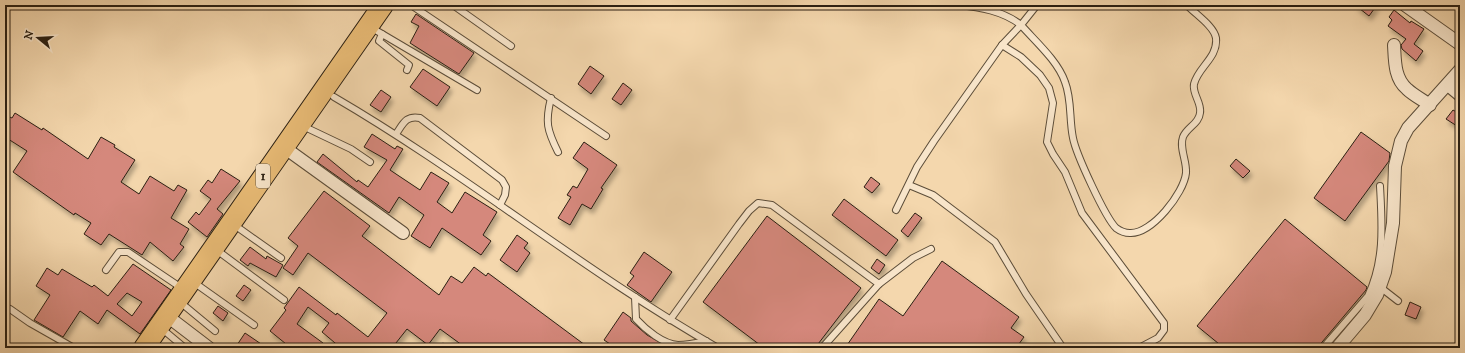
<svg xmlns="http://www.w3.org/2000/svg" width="1465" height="353" font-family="'IM FELL DW Pica',serif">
  <defs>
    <filter id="shadow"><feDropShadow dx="2.5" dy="4.5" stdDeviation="2" flood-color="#0004"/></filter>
  </defs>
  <rect width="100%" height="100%" fill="#f4d7ad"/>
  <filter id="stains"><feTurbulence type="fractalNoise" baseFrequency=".005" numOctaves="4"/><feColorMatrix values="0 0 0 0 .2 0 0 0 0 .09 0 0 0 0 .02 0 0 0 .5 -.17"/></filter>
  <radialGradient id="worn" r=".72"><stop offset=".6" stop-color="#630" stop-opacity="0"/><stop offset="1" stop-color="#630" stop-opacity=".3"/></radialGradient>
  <g fill="#d5887c" stroke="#2a1f12" fill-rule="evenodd" filter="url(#shadow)">
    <polygon points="1355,5 1377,5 1369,16"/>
    <polygon points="1394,10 1410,23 1411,21 1424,29 1414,44 1423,51 1416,61 1402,49 1401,45 1406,39 1388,26 1392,20 1389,17"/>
    <polygon points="416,14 474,53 459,74 410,43 419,26 411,22"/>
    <polygon points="590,66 604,76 591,94 578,84"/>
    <polygon points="423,69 450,87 437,106 410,87"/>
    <polygon points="623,83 632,90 621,105 612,99"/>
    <polygon points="381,90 391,97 381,112 370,105"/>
    <polygon points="1453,110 1460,114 1460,121 1457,126 1446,119"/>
    <polygon points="15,113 42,130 43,128 88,159 101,137 115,145 114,147 135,160 121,182 139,194 150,176 174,191 178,185 187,190 171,218 189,229 180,244 184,247 173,261 150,242 142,255 109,234 101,245 84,234 91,223 75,213 74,215 13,172 27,151 5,137 5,115 12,118"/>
    <polygon points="1361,132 1390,153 1389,161 1345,221 1314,198"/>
    <polygon points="372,134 395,149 397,146 403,149 390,170 420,190 431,172 449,183 437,202 452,213 465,192 497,212 483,235 491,241 481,255 442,228 430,248 411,236 424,215 399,197 389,213 317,162 323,154 357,182 358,180 368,187 387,160 364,147"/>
    <polygon points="584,142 617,165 601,188 603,189 591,209 582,204 570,225 558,218 571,197 567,195 573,186 577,188 588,169 573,158"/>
    <polygon points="1236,159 1250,171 1243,178 1230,166"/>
    <polygon points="221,169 240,181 217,209 223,214 207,237 188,222 196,212 199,215 211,199 200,191 208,180 212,183"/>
    <polygon points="871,177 880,184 872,193 864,187"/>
    <polygon points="324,191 370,226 362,236 439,295 451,276 462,283 474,267 486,276 488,273 589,348 466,348 440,329 428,345 407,329 392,348 341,348 322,332 329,323 308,307 297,324 323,343 319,348 291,348 270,331 286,310 284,308 299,287 336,315 337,313 368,337 387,313 308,253 293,275 283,268 298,246 288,238"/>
    <polygon points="844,199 898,240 886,256 832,215"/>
    <polygon points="915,213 922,218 908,237 901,231"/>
    <polygon points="767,216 861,288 815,348 764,348 703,302"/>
    <polygon points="1285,219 1367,287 1366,290 1317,348 1224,348 1197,326"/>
    <polygon points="517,235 528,243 524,248 530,253 517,272 500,260"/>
    <polygon points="250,247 266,259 267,256 283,265 276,277 250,263 248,266 240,260"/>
    <polygon points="644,252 672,272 651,302 627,285 634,276 630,273"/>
    <polygon points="877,259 885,265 879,274 871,268"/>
    <polygon points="942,261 1019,317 1011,328 1024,337 1016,348 845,348 879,299 903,316"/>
    <path d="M133 264 171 290 140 334 107 310 98 324 80 311 63 337 34 320 50 295 36 286 47 268 58 275 62 269 92 287 94 285 108 296ZM127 293 142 302 132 316 117 304Z"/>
    <polygon points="244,285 251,290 243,301 236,296"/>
    <polygon points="1410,302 1421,307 1416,319 1405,315"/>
    <polygon points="218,306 228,313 223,321 213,313"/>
    <polygon points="623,312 631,318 631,321 647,335 670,348 616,348 604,340"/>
    <polygon points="245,333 267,348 235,348"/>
  </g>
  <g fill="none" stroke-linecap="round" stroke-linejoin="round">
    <defs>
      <g id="service">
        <polyline points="411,5 606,136"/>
        <polyline points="453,5 511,46"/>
        <path d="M1037 5 1021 25C1035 41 1058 61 1065 82 1072 100 1069 119 1073 138 1076 154 1105 217 1116 228 1120 231 1125 233 1130 233 1152 234 1184 193 1186 173 1187 161 1179 148 1183 137 1187 127 1199 124 1200 113 1202 103 1192 94 1194 84 1198 67 1218 58 1216 38 1214 26 1195 14 1187 5"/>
        <polyline points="377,31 477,90"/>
        <polyline points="382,34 379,41 409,65 407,70"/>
        <polyline points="1002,45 1021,57 1040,75 1049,88 1053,103 1047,142 1053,154 1065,172 1082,213 1164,323 1164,330 1158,338 1139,348"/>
        <path d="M334 97C466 174 585 272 718 348"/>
        <path d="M551 98C545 122 547 130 558 152"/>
        <polyline points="309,129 351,149 370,162"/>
        <path d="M396 134C403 124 406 115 420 118L502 180 506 187 505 195 500 205"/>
        <polyline points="909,185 933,195 995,242 1026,294 1063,348"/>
        <path d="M896 210 917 167 934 141 1002 45 1021 25C1003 11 980 7 958 5"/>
        <polyline points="240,229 281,258"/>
        <polyline points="222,254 284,300"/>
        <polyline points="106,270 119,252 128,252 183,289"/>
        <polyline points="199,286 254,325"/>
        <polyline points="1380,287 1398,301"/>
        <path d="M635 297 636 319C646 330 663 344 678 345 687 345 697 343 706 341"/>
        <polyline points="186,307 215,331"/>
        <polyline points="10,309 30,323 74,348"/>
        <polyline points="670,320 739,224 749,211 758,203 772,205 879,284"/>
        <polyline points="167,333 185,348"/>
        <polyline points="443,347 444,348"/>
        <polyline points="822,348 879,284 913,258 931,249"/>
        <path d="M1323 348 1368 296C1385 260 1382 224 1380 186"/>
      </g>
      <g id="minor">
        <polyline points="1405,5 1460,44"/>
        <path d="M1394 45C1395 60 1394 78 1407 89 1413 95 1423 100 1430 105"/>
        <polyline points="1448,85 1460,95"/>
        <polyline points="292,153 403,233"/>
        <polyline points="175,322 209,348"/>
        <polyline points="1337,348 1365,315 1377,295 1385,272 1393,223 1395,166 1401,141 1408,128 1460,70"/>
      </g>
      <polyline id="trunk" points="144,348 383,5"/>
    </defs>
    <use href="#service" stroke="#5c4d39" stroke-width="8"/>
    <use href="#minor" stroke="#5c4d39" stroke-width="14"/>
    <use href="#trunk" stroke="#2a1f12" stroke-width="22"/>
    <use href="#service" stroke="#f8e5ca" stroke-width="6"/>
    <use href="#minor" stroke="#f8e5ca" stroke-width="12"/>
    <use href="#trunk" stroke="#eabc76" stroke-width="20"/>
  </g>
  <g text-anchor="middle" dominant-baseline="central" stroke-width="3" stroke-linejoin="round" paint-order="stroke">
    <rect fill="#f8e5ca" stroke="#685a49" stroke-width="1" x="256" y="164" width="14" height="24" rx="3"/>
    <g font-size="14" font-weight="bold" fill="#2a1f12">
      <text x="263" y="176">1</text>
    </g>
  </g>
  <rect width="1465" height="353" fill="none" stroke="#f4d7ad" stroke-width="20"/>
  <rect x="6" y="6" width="1453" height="341" fill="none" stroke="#2a1f12" stroke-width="2"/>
  <rect x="10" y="10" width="1445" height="333" fill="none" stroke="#2a1f12"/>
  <g transform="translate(38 38) rotate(288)" stroke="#f8e5ca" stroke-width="3" paint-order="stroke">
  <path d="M0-3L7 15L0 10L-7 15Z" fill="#2a1f12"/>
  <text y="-6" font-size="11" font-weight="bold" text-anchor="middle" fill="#2a1f12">N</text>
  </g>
  <rect width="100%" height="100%" filter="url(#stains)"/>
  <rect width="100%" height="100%" fill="url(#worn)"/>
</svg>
